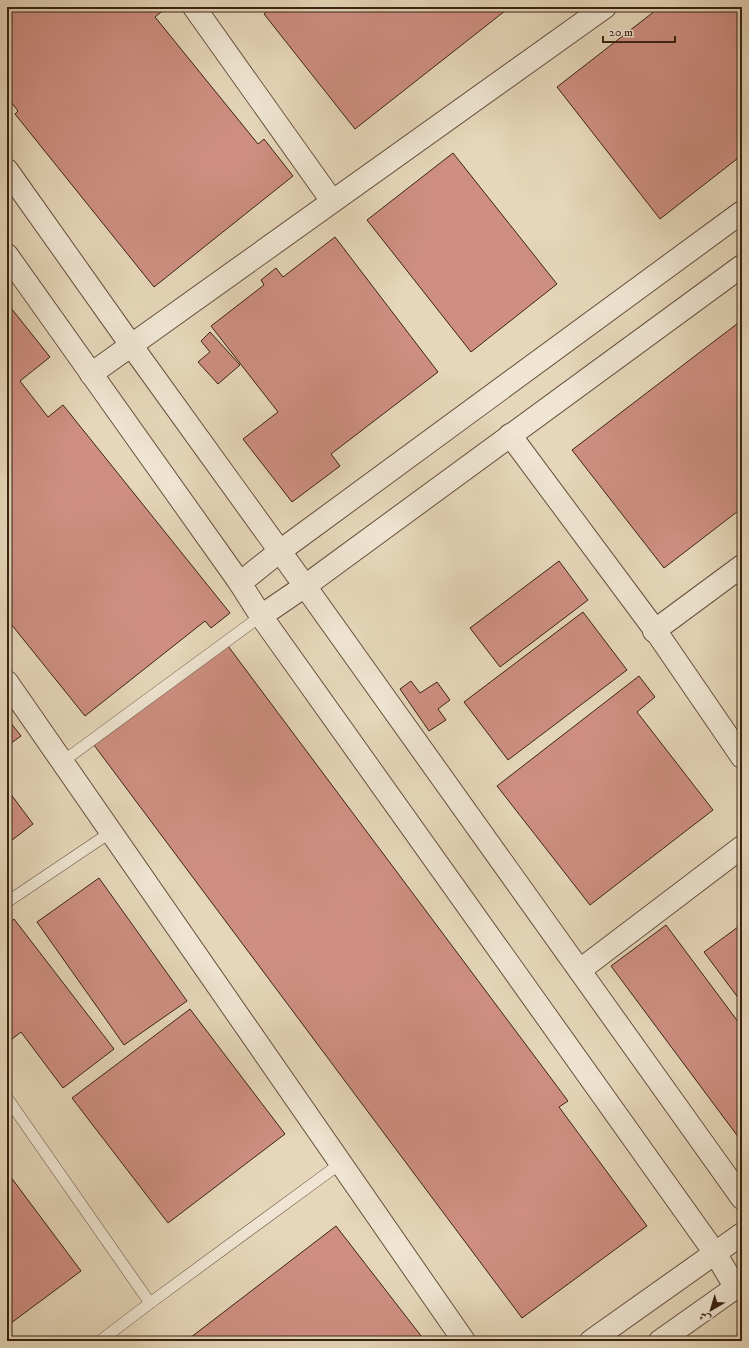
<svg xmlns="http://www.w3.org/2000/svg" width="749" height="1348" font-family="'IM FELL DW Pica',Amiri,serif">
  <rect width="100%" height="100%" fill="#e6d7ba"/>
  <filter id="stains"><feTurbulence type="fractalNoise" baseFrequency=".005" numOctaves="4"/><feColorMatrix values="0 0 0 0 .2 0 0 0 0 .09 0 0 0 0 .02 0 0 0 .5 -.17"/></filter>
  <radialGradient id="worn" r=".72"><stop offset=".6" stop-color="#630" stop-opacity="0"/><stop offset="1" stop-color="#630" stop-opacity=".3"/></radialGradient>
  <g fill="#ce8f82" stroke="#3a2314">
    <polygon points="7,7 165,7 166,8 155,17 258,144 264,139 293,176 154,287 15,114 18,111 7,97"/>
    <polygon points="273,7 510,7 355,129 264,14"/>
    <polygon points="660,7 742,7 742,155 660,219 557,87"/>
    <polygon points="453,153 557,284 471,352 367,220"/>
    <polygon points="335,237 438,372 331,454 340,466 292,502 243,439 278,412 211,326 264,285 261,280 276,268 283,277"/>
    <polygon points="7,303 50,357 20,381 48,417 63,405 230,613 211,628 205,621 85,716 7,619"/>
    <polygon points="742,320 742,508 664,568 572,450"/>
    <polygon points="210,332 240,365 218,384 198,362 210,352 201,341"/>
    <polygon points="559,561 588,600 500,667 470,628"/>
    <polygon points="583,612 627,670 508,760 464,702"/>
    <polygon points="228,646 568,1101 559,1107 647,1226 522,1318 94,745"/>
    <polygon points="639,676 655,697 637,712 713,810 590,905 497,786"/>
    <polygon points="411,681 420,693 437,682 450,700 438,709 446,720 429,731 400,689"/>
    <polygon points="7,718 21,736 7,746"/>
    <polygon points="7,789 33,824 7,844"/>
    <polygon points="99,878 187,1001 124,1045 37,922"/>
    <polygon points="14,919 114,1049 63,1088 21,1032 7,1043 7,925"/>
    <polygon points="742,924 742,1003 704,952"/>
    <polygon points="666,925 742,1027 742,1142 611,966"/>
    <polygon points="190,1009 285,1134 168,1223 72,1098"/>
    <polygon points="7,1172 81,1271 7,1326"/>
    <polygon points="336,1226 425,1341 186,1341"/>
  </g>
  <g fill="none" stroke-linecap="round" stroke-linejoin="round">
    <defs>
      <g id="lane">
        <polyline points="62,762 261,616"/>
        <polyline points="7,902 111,832"/>
        <polyline points="7,1098 150,1303 341,1163"/>
        <polyline points="100,1341 150,1303"/>
      </g>
      <g id="street">
        <polyline points="194,7 332,201"/>
        <polyline points="7,170 131,345 305,586 742,1198"/>
        <polyline points="7,255 240,583 261,616 715,1253 736,1288"/>
        <polyline points="91,374 605,7"/>
        <polyline points="510,435 655,630 742,757"/>
        <polyline points="240,583 280,551 742,212"/>
        <polyline points="261,616 305,586 742,266"/>
        <polyline points="654,631 742,566"/>
        <polyline points="7,682 464,1341"/>
        <polyline points="580,970 742,847"/>
        <polyline points="591,1341 742,1234"/>
        <polyline points="660,1341 742,1283"/>
      </g>
    </defs>
    <use href="#lane" stroke="#65503e" stroke-width="12"/>
    <use href="#street" stroke="#65503e" stroke-width="24"/>
    <use href="#lane" stroke="#efe5d2" stroke-width="11"/>
    <use href="#street" stroke="#efe5d2" stroke-width="22"/>
  </g>
  <rect width="749" height="1348" fill="none" stroke="#e6d7ba" stroke-width="24"/>
  <rect x="8" y="8" width="733" height="1332" fill="none" stroke="#3a2314" stroke-width="2"/>
  <rect x="12" y="12" width="725" height="1324" fill="none" stroke="#3a2314"/>
  <g transform="translate(711 1310) rotate(218)" stroke="#efe5d2" stroke-width="3" paint-order="stroke">
  <path d="M0-3L7 15L0 10L-7 15Z" fill="#3a2314"/>
  <text y="-6" font-size="11" font-weight="bold" text-anchor="middle" fill="#3a2314">ش</text>
  </g>
  <path d="M603 36v6h72v-6" fill="none" stroke="#3a2314" stroke-width="2"/>
  <text x="609" y="36" font-size="12" fill="#3a2314" stroke="#efe5d2" stroke-width="3" paint-order="stroke">20 m</text>
  <rect width="100%" height="100%" filter="url(#stains)"/>
  <rect width="100%" height="100%" fill="url(#worn)"/>
</svg>
